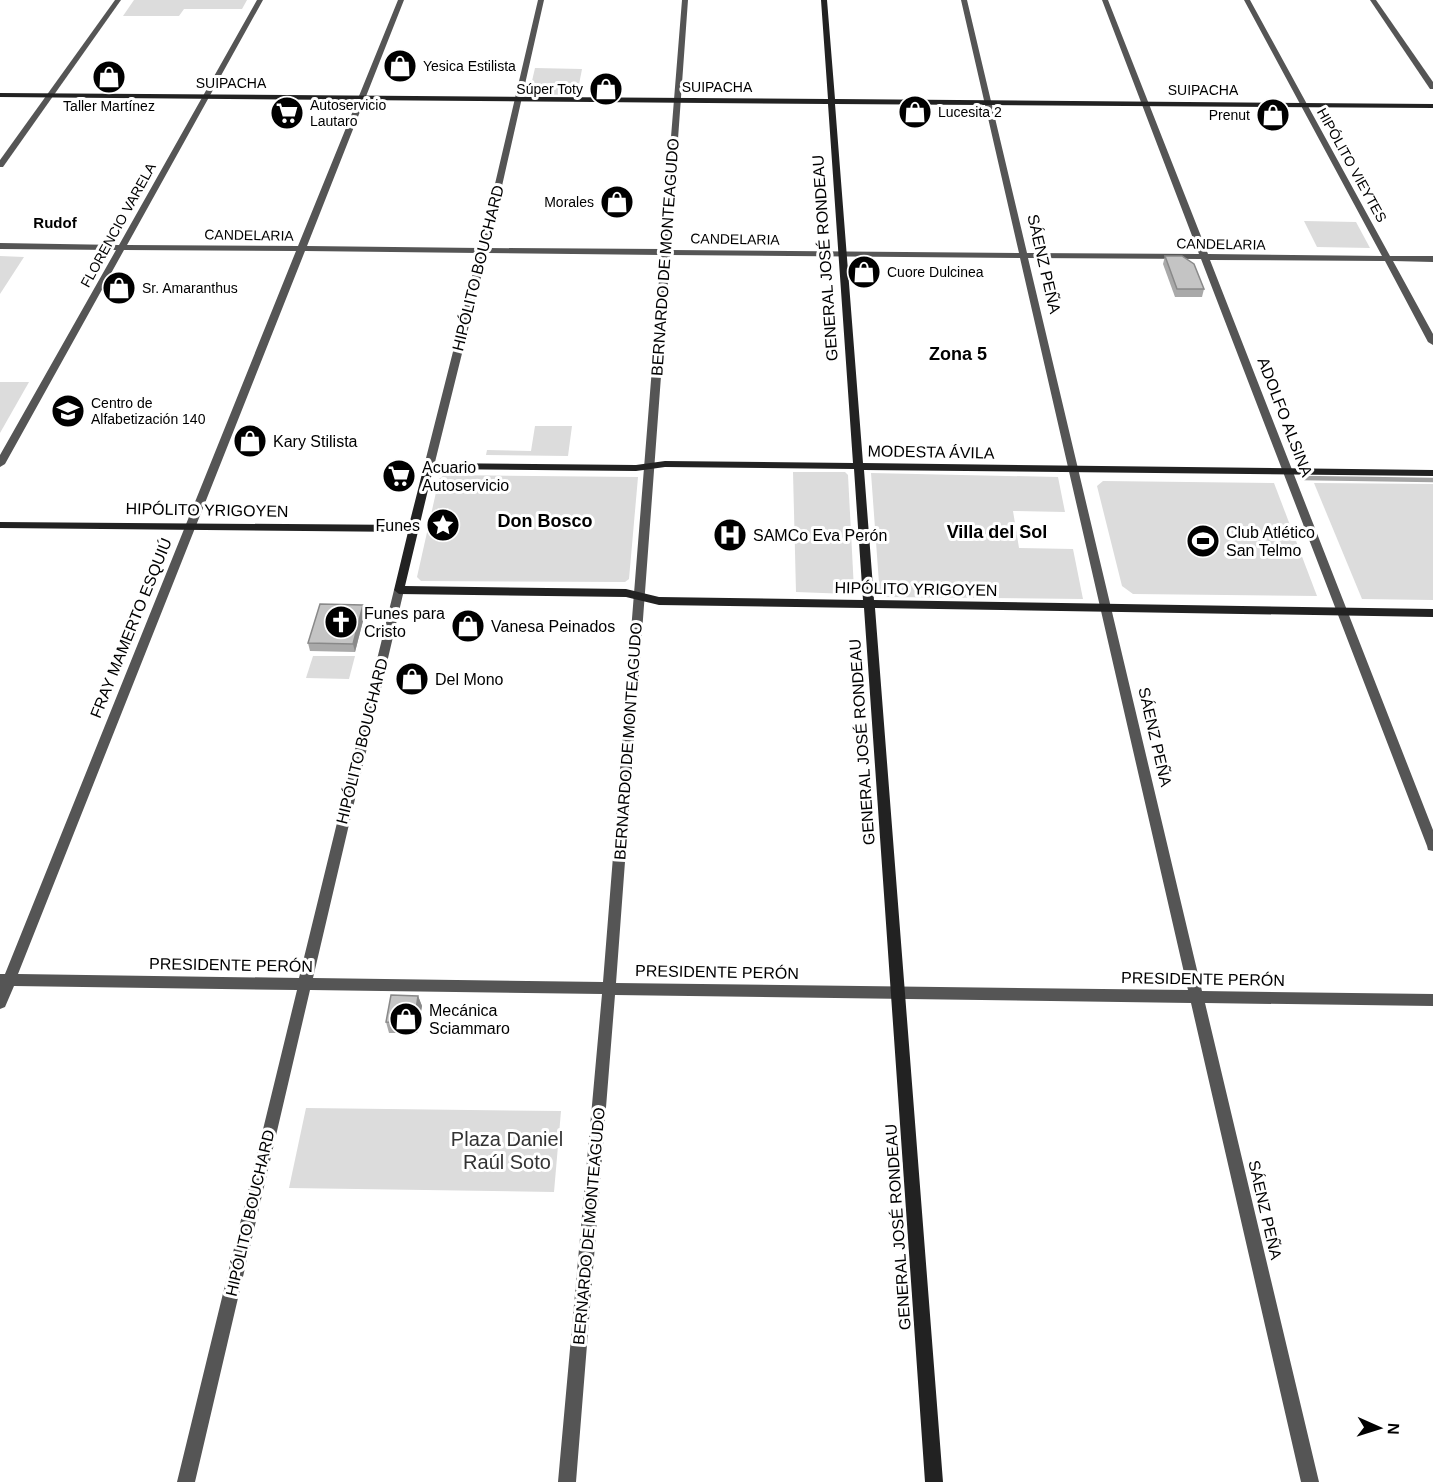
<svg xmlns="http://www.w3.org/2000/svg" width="1433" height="1482" font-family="Helvetica,sans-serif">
  <rect width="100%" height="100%" fill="#fff"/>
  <g fill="#dcdcdc">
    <polygon points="134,0 247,0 242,9 184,9 179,16 123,16"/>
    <polygon points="535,68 582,69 577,95 529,94"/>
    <polygon points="1304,221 1356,222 1370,248 1317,247"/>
    <polygon points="0,256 24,257 0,294"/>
    <polygon points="0,382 29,382 0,433"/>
    <polygon points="535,426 572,426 568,456 486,455 487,450 531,451"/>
    <polygon points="793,472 845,472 848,475 854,590 849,594 796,592"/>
    <polygon points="871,473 1058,477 1065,512 1013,511 1019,548 1073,549 1083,599 880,597"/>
    <polygon points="444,475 638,477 629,579 625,582 421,581 417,577 439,479"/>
    <polygon points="1103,481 1274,483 1317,596 1133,594 1122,586 1097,486"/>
    <polygon points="1314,483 1433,484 1433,600 1362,599"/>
    <polygon points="313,656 355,656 349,679 306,678"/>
    <polygon points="306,1108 561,1111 554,1192 289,1188"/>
  </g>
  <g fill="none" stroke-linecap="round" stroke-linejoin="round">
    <polyline stroke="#a3a3a3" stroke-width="4.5" points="1302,478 1433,480"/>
    <g fill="#555" fill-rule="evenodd">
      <polygon points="115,0 121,0 3,167 0,167 0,160"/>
      <path d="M257 0H263L127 245 298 246 398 0H404L307 246 480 248 538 0H544L488 248 662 249 682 0H688L670 250 1019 253 961 0H967L1027 253 1199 254 1102 0H1108L1208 254 1382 256 1244 0H1250L1390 256H1433V262L1393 261 1433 334V345L1428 342 1385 261 1210 260 1433 830V851L1428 850 1427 846 1201 259 1028 258 1202 991 1433 994V1006L1205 1003 1319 1482H1301L1191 1003 615 995 576 1482H558L602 994 310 990 195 1482H177L297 990 14 986 5 1007 0 1009V974H5L296 251 124 250 5 464 0 467V455L116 250 0 249V243L119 245ZM305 251 478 253 424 466 429 469 434 466 487 253 661 255 603 982 313 978 404 590 399 586 394 590 299 978 18 974ZM670 255 1020 258 1188 990 616 983Z"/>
      <polygon points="1370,0 1376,0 1433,82 1433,89 1430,89"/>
    </g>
    <path fill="#222" fill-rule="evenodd" d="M821 0H827L835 99 1433 104V108L835 104 863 463 1433 470V476L864 470 874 600 1433 609V617L875 608 943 1482H925L864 608 659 605 626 597 399 594 394 590 408 532 0 528V522L409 525 424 466 429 463 636 465 665 461 853 463 828 104 0 97V93L828 99ZM665 467 854 469 863 600 659 597 626 589 405 586 433 469 636 471Z"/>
  </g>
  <g fill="#a9a9a9">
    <polygon points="1165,256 1204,289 1202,297 1175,297 1163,264"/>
    <polygon points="365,613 355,652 310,651 308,643"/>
    <polygon points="418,996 422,1006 417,1033 389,1033 386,1022"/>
  </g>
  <g fill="#898989">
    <polygon points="363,605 365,613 355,652 353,644"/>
    <polygon points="418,996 422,1006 417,1033 414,1023"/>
  </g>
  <g fill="#c4c4c4" stroke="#898989" stroke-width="1.5">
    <polygon points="1165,256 1182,256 1194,264 1204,289 1177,289"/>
    <polygon points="320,604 363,605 353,644 308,643"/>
    <polygon points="391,995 418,996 414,1023 386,1022"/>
  </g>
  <defs>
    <symbol id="shop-disc" viewBox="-11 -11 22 22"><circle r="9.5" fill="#000" stroke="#fff"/><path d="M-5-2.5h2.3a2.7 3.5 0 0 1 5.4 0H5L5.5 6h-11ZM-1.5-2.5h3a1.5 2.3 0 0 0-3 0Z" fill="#fff"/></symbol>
    <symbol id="supermarket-disc" viewBox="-11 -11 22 22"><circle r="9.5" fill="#000" stroke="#fff"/><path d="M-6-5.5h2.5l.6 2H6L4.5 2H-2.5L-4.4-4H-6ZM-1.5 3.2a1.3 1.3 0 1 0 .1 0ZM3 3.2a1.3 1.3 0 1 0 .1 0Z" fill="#fff"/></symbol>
    <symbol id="school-disc" viewBox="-11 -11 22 22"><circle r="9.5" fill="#000" stroke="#fff"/><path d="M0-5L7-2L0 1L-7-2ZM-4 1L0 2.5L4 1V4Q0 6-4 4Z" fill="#fff"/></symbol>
    <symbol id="sight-disc" viewBox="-11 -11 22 22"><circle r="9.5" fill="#000" stroke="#fff"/><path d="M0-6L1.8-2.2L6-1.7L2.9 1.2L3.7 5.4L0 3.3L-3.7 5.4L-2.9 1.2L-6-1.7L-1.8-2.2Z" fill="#fff"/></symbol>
    <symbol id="hospital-disc" viewBox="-11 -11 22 22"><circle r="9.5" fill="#000" stroke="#fff"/><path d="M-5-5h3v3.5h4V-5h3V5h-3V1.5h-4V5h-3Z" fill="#fff"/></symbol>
    <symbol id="stadium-disc" viewBox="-11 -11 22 22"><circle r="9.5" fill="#000" stroke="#fff"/><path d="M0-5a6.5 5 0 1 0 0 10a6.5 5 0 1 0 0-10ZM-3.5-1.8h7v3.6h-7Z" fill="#fff"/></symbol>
    <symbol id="church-disc" viewBox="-11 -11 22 22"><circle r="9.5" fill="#000" stroke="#fff"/><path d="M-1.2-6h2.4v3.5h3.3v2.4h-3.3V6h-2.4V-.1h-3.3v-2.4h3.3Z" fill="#fff"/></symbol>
  </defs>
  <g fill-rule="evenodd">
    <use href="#shop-disc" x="381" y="47" width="38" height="38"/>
    <use href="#shop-disc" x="90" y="58" width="38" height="38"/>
    <use href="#shop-disc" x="587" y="70" width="38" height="38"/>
    <use href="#shop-disc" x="896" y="93" width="38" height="38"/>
    <use href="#supermarket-disc" x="268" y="94" width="38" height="38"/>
    <use href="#shop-disc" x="1254" y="96" width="38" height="38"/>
    <use href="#shop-disc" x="598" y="183" width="38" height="38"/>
    <use href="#shop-disc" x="845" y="253" width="38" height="38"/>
    <use href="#shop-disc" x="100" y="269" width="38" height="38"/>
    <use href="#school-disc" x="49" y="392" width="38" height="38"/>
    <use href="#shop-disc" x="231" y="422" width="38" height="38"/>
    <use href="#supermarket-disc" x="380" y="457" width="38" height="38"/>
    <use href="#sight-disc" x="424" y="506" width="38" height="38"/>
    <use href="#hospital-disc" x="711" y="516" width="38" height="38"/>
    <use href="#stadium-disc" x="1184" y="522" width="38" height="38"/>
    <use href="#church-disc" x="322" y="603" width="38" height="38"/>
    <use href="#shop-disc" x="449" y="607" width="38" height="38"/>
    <use href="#shop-disc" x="393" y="660" width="38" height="38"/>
    <use href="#shop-disc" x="387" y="1000" width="38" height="38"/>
  </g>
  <g text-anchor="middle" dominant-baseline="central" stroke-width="6" stroke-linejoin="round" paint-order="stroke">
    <g font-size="14" fill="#000" stroke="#fff" text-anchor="start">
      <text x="423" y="66">Yesica Estilista</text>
      <text x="583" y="89" text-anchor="end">Súper Toty</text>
      <text x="310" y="105">Autoservicio<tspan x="310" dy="16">Lautaro</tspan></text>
      <text x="109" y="106" text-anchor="middle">Taller Martínez</text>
      <text x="938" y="112">Lucesita 2</text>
      <text x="1250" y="115" text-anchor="end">Prenut</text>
      <text x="594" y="202" text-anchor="end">Morales</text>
      <text x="887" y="272">Cuore Dulcinea</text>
      <text x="142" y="288">Sr. Amaranthus</text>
      <text x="91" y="403">Centro de<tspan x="91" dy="16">Alfabetización 140</tspan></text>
    </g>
    <g font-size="14" fill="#000" stroke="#fff">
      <text x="231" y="83">SUIPACHA</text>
      <text x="717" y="87">SUIPACHA</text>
      <text x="1203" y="90">SUIPACHA</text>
      <text transform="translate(1352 165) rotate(61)">HIPÓLITO VIEYTES</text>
      <text transform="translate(118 225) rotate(-61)">FLORENCIO VARELA</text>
      <text transform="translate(249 235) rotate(1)">CANDELARIA</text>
      <text transform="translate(735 239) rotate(1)">CANDELARIA</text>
      <text transform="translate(1221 244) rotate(1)">CANDELARIA</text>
    </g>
    <g font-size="15" font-weight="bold" fill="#000" stroke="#fff">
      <text x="55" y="222">Rudof</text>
    </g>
    <g font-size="16" fill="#000" stroke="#fff">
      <text transform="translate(665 257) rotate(-86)">BERNARDO DE MONTEAGUDO</text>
      <text transform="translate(825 258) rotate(-94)">GENERAL JOSÉ RONDEAU</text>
      <text transform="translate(1044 264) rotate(77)">SÁENZ PEÑA</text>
      <text transform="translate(478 268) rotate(-76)">HIPÓLITO BOUCHARD</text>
      <text transform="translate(1285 417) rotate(69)">ADOLFO ALSINA</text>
      <text transform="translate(931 452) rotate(1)">MODESTA ÁVILA</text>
      <text transform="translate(207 510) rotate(1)">HIPÓLITO YRIGOYEN</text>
      <text transform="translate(916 589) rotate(1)">HIPÓLITO YRIGOYEN</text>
      <text transform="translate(131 628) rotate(-68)">FRAY MAMERTO ESQUIÚ</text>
      <text transform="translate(1155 737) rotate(77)">SÁENZ PEÑA</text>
      <text transform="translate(362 741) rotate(-76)">HIPÓLITO BOUCHARD</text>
      <text transform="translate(628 741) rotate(-86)">BERNARDO DE MONTEAGUDO</text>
      <text transform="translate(862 742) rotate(-94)">GENERAL JOSÉ RONDEAU</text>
      <text transform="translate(231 965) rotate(1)">PRESIDENTE PERÓN</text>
      <text transform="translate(717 972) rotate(1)">PRESIDENTE PERÓN</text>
      <text transform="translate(1203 979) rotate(1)">PRESIDENTE PERÓN</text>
      <text transform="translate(1265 1210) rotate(77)">SÁENZ PEÑA</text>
      <text transform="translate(250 1213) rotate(-77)">HIPÓLITO BOUCHARD</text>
      <text transform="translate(589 1226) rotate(-85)">BERNARDO DE MONTEAGUDO</text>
      <text transform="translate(898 1227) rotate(-94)">GENERAL JOSÉ RONDEAU</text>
    </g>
    <g font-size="16" fill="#000" stroke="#fff" text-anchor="start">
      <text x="273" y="441">Kary Stilista</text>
      <text x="422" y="467">Acuario<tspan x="422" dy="18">Autoservicio</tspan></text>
      <text x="420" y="525" text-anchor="end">Funes</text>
      <text x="1226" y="532">Club Atlético<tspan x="1226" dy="18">San Telmo</tspan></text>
      <text x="753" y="535">SAMCo Eva Perón</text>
      <text x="364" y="613">Funes para<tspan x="364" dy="18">Cristo</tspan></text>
      <text x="491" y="626">Vanesa Peinados</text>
      <text x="435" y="679">Del Mono</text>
      <text x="429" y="1010">Mecánica<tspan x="429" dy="18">Sciammaro</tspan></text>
    </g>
    <g font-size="18" font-weight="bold" fill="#000" stroke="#fff">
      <text x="958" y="354">Zona 5</text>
    </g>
    <g font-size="18" font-weight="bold" fill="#000" stroke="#fff">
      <text x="545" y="521">Don Bosco</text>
      <text x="997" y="532">Villa del Sol</text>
    </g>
    <g font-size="20" fill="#333" stroke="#fff">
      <text x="507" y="1139">Plaza Daniel<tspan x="507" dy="23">Raúl Soto</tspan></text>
    </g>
  </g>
  <g transform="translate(1379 1428) rotate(93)" stroke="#ffffff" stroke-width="4.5" paint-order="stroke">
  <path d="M0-4.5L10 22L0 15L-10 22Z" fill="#000000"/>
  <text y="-9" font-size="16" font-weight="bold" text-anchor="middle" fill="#000000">N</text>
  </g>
</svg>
